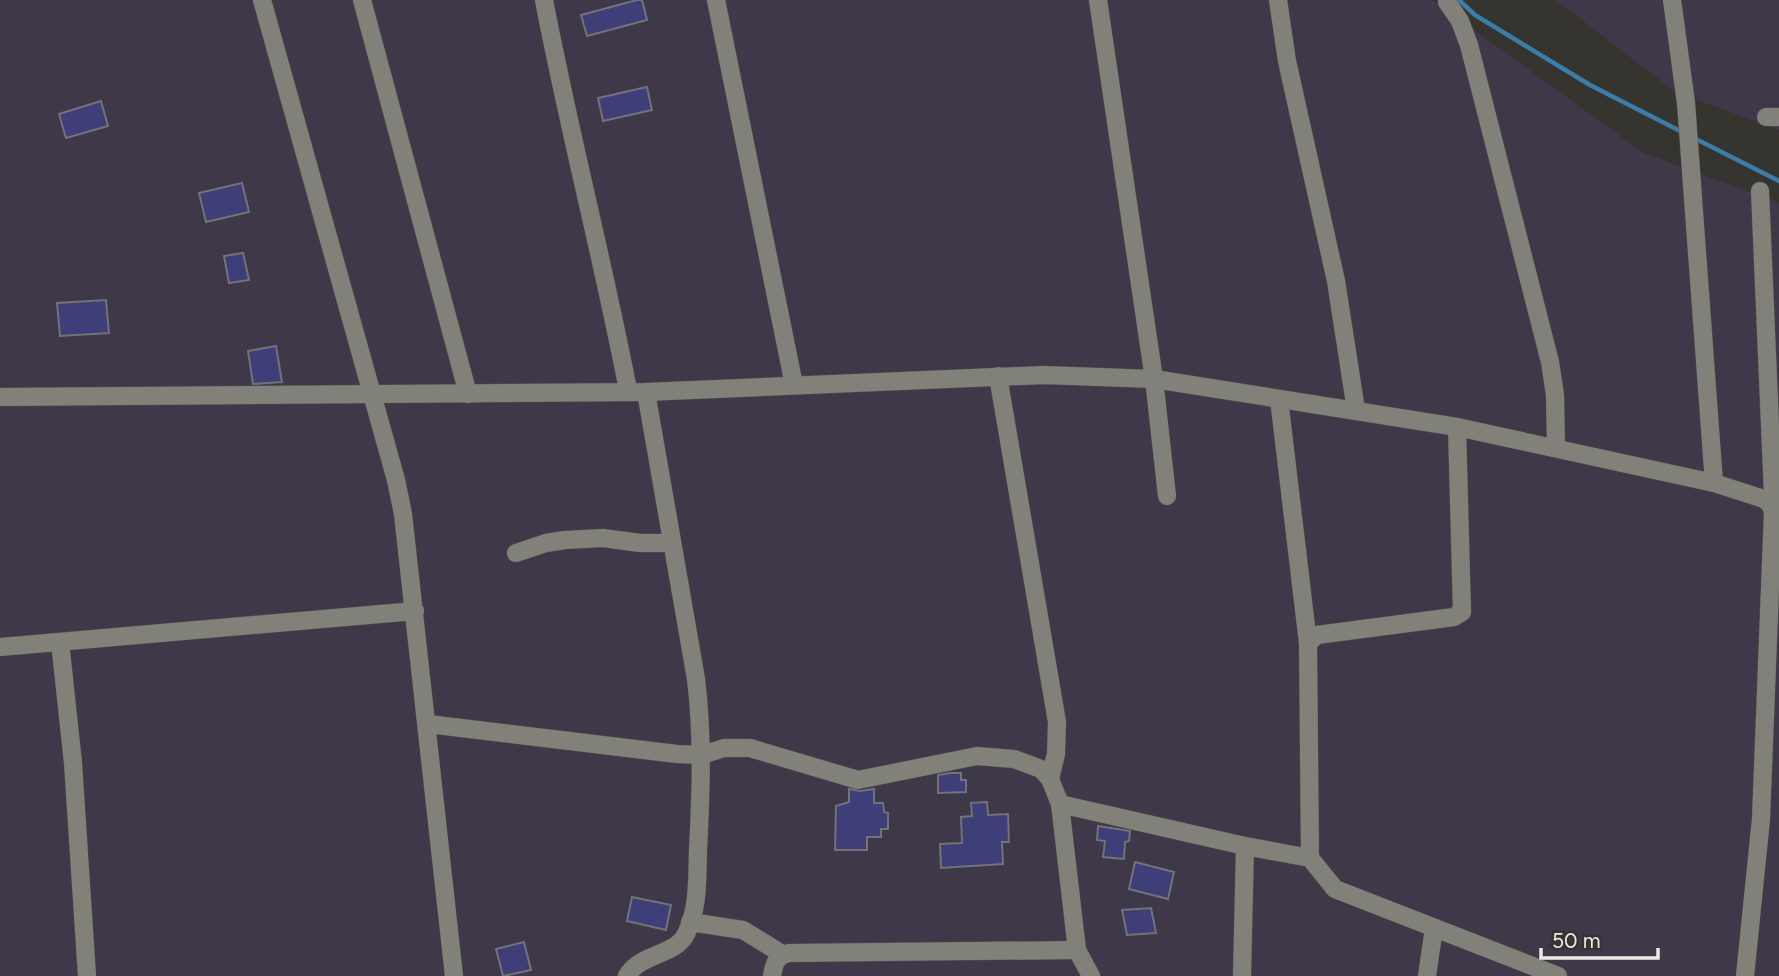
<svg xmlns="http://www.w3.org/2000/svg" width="1779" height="976" font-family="Figtree,sans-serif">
  <rect width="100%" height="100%" fill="#35342e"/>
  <g fill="#3e3849">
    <polygon points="0,0 1433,0 1644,153 1779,203 1779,976 0,976"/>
    <polygon points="1556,0 1779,0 1779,130 1675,92"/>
  </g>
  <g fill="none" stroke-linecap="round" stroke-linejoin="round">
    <g stroke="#3b7da8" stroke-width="4.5">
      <polyline points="1459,0 1475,15 1590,85 1684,133"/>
      <polyline points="1692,137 1779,181"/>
    </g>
  </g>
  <g fill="#3e3f78" stroke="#727279" stroke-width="2">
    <polygon points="637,0 642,0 647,20 587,36 581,15"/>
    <polygon points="647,87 652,110 603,121 598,98"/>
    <polygon points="101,101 108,126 66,138 59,114"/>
    <polygon points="242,183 249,212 206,222 199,193"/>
    <polygon points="243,253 249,280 229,283 224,256"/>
    <polygon points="106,300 109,333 60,336 57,303"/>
    <polygon points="276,346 282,382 253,384 248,351"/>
    <polygon points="951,773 961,773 961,780 966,780 966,792 938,793 938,775"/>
    <polygon points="849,789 860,791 874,789 874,803 883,803 884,812 888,813 888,829 881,829 881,837 867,837 867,850 835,850 836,806 849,802"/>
    <polygon points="987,802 988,815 1008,814 1009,842 1002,842 1003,864 941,868 940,844 962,843 961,817 972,816 971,803"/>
    <polygon points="1098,826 1130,831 1129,841 1125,842 1124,859 1103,857 1105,841 1097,840"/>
    <polygon points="1135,862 1174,872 1168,899 1129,889"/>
    <polygon points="632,897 671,905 666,930 627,921"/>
    <polygon points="1151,908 1156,933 1127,935 1122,910"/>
    <polygon points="524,942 531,970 503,976 496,949"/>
  </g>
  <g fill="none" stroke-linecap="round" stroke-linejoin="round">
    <defs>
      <g id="minor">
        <polyline points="262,0 396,480 403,514 454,976"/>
        <polyline points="362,0 468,394"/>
        <path d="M544 0C569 131 603 260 628 390"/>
        <polyline points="716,0 794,385"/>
        <polyline points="1098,0 1154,379 1167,496"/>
        <polyline points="1278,0 1287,61 1336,281 1356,410"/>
        <polyline points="1672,0 1686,103 1714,483"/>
        <polyline points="1447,2 1460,21 1469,45 1550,362 1555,395 1556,447"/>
        <polyline points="1766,117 1779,117"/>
        <polyline points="1760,191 1773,495 1770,504"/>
        <polyline points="998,376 1057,722 1056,754 1050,779"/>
        <polyline points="0,397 646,392 1044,375 1154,379 1457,427 1714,483 1764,499 1770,504 1773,511 1761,819 1745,976"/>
        <polyline points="1279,399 1308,643"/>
        <polyline points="516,553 546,543 565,540 603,538 640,543 672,543"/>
        <polyline points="60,642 73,763 87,976"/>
        <polyline points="0,647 415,611"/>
        <polyline points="428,724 677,754 702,755 724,748 750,748 858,780 977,756 1014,759 1041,769 1050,779 1060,804 1077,950 1091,976"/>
        <polyline points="1060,804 1245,846 1310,858 1335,889 1558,976"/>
        <polyline points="1310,858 1308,643 1317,635 1454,617 1462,612 1457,427"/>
        <polyline points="690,922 743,930 782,954"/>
        <path d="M627 976C640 953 675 956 686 934 699 908 697 877 698 850 701 792 703 736 696 679L646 392"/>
        <path d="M772 976C774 964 776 956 789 953L1077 950"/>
        <polyline points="1242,976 1245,846"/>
        <polyline points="1427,976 1434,928"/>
      </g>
    </defs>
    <use href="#minor" stroke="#51514c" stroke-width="19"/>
    <use href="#minor" stroke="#818079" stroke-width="18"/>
  </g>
  <path d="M1541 948v10h117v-10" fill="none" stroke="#e9e8e4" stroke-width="3.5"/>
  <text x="1552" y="948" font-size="21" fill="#e9e8e4" stroke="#35342e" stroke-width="5" paint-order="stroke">50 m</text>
</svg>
